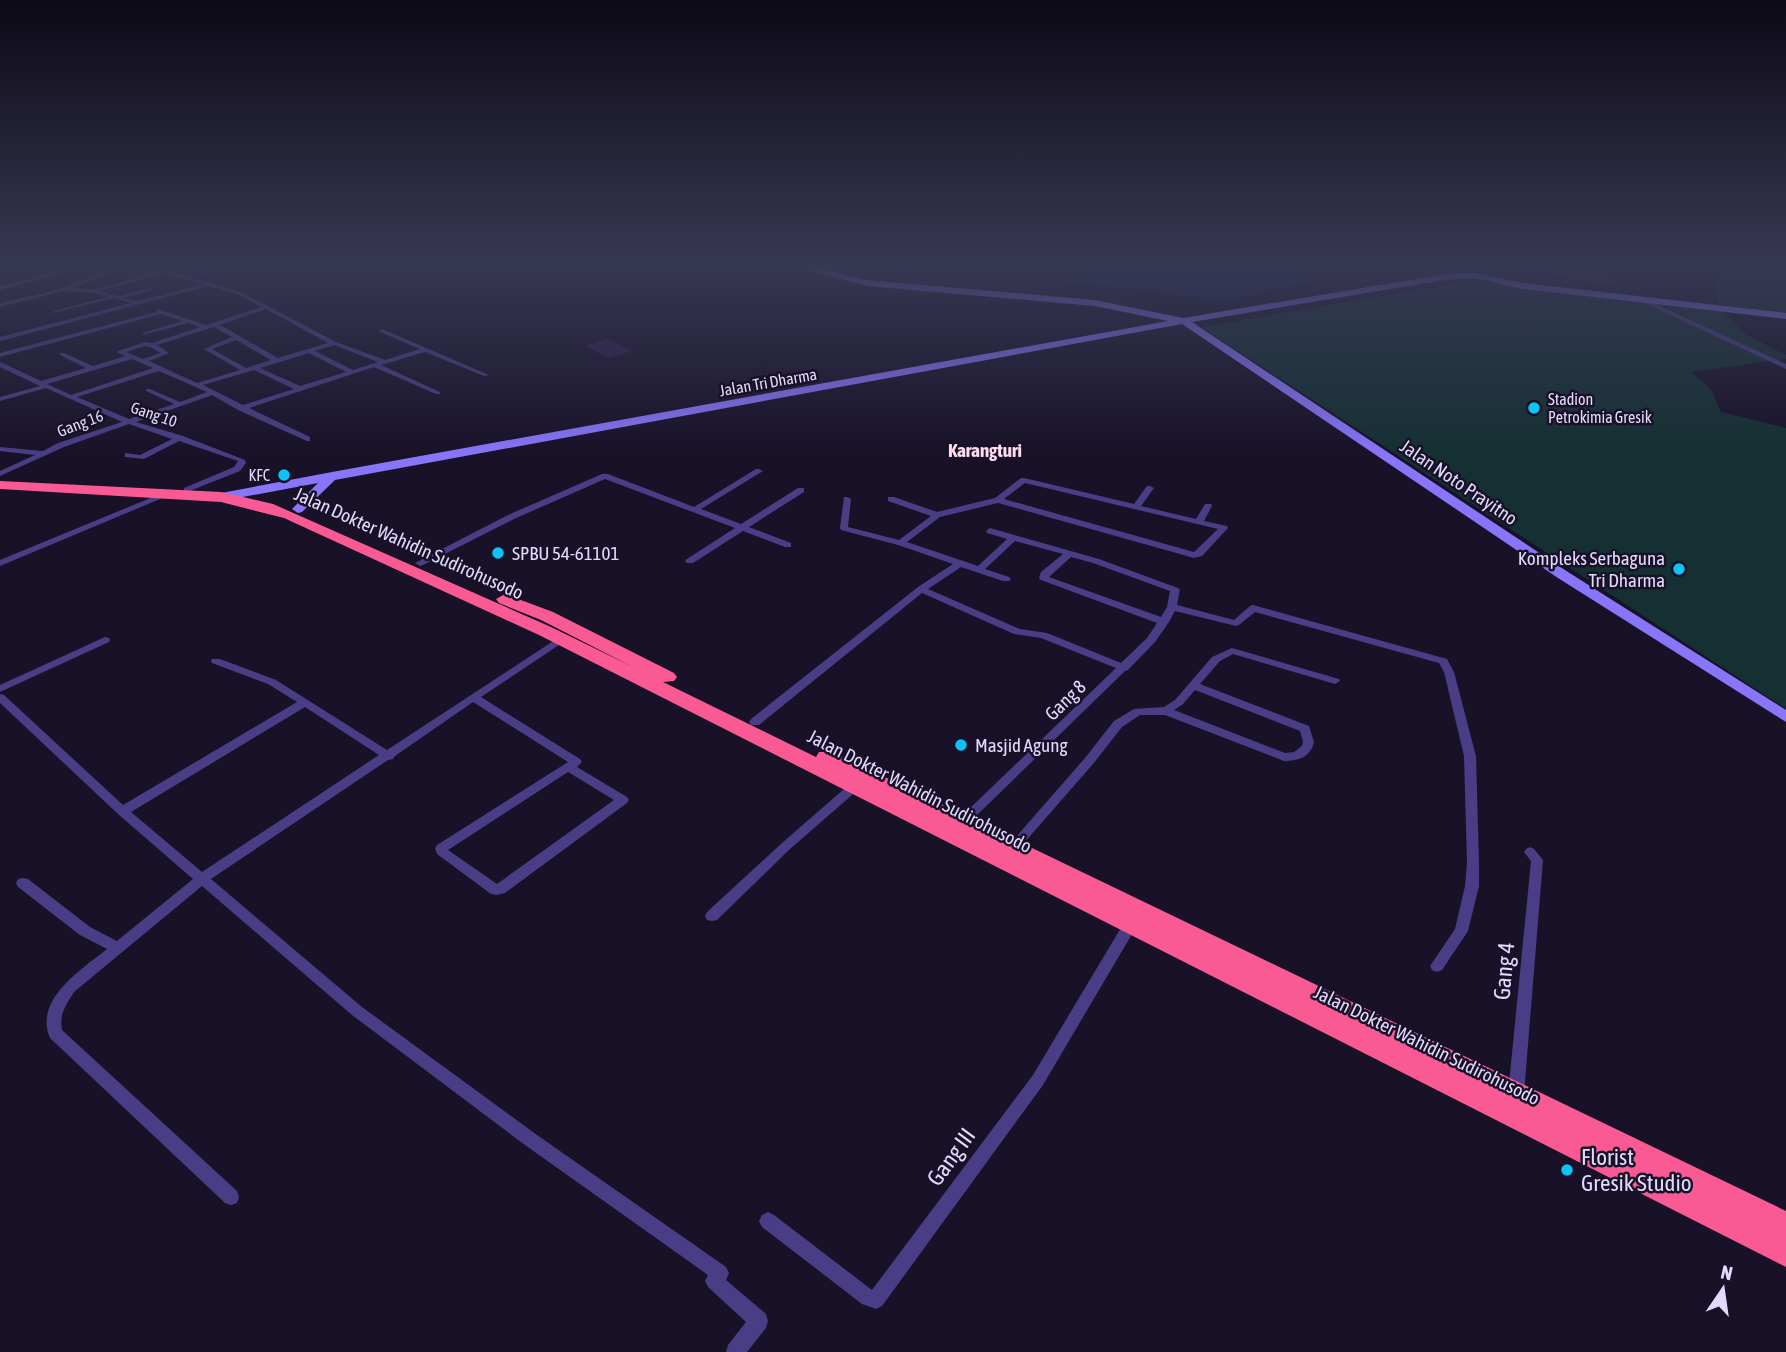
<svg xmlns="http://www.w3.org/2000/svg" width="1786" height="1352" font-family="'Asap Condensed',sans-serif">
  <rect width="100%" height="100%" fill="#181128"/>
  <g fill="#143032">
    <path d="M1713 266H1786V316L1721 306C1713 292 1716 282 1713 266Z"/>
    <polygon points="1471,281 1722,311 1747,335 1786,355 1786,359 1691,372 1711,389 1721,412 1786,428 1786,709 1201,327"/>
  </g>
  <polygon fill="#0d1b46" points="906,266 1316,266 1322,268 1327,274 1327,279 1226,300 995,273 920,273 900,269"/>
  <g fill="#2c1e49">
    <polygon points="1580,266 1606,271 1619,287 1547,275"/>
    <polygon points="608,339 632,351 609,358 585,346"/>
  </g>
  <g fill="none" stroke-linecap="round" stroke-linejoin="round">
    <g fill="#493e85" fill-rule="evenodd">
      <polygon points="77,266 87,266 0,290 0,286"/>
      <path d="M121 266H129L72 288C79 288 87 290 94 289 130 285 171 254 206 272L203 274 182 267 170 271 243 293 336 342 385 360 420 349 380 332 379 331 382 329 489 375 484 376 425 352 381 365 440 392V394H436L374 367 249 408 310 437V441H307L238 410 212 395 136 422 183 436 245 460 246 463 240 471 187 492H184V488L234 467 238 461 179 441 144 459 125 457V453L140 455 172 439 129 424 64 447 0 476V471L35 455 0 451V447L43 451 58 443 122 422 46 388 0 401V397L40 386 0 367V362L41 381 86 368 60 355V353H64L93 366 126 356 118 353V351L145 342 152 343 200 327 188 323 143 335V333L182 321 161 314 0 357V353L156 312 158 309 206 325 261 307 239 295 209 286 0 341V337L131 303 114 298 54 313V311L108 297 94 293 64 291 0 307V303L53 291ZM164 273 203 284 138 301 124 298 151 290V288L118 296 100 291ZM266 309 328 343 278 358 220 325ZM214 327 232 337 204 349 240 370 197 383 149 361 169 353 157 345ZM236 340 271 360 246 368 212 349ZM334 345 378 362 353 370 315 351ZM145 346 150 347 161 353 143 359 126 352ZM309 353 346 372 300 386 260 368ZM132 359 153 368 71 395 47 384ZM254 370 294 389 243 405 203 385ZM159 371 207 392 180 402 150 389H146V391L174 404 129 419 77 397Z"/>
      <polygon points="1636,297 1640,297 1786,364 1786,369 1636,299"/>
      <polygon points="756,469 759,469 763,471 701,509 741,524 798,488 804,488 804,492 749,527 791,543 791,547 785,547 743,531 693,563 687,563 685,561 687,559 735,528 605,479 514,519 423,565 420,566 415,563 508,515 602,474 608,474 694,507"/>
      <path d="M1021 478H1024L1134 504 1147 486H1150L1154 488 1141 506 1196 519 1205 504H1211L1212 506 1204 521 1227 526 1228 528 1202 556 1194 558 998 503 940 517 907 542 978 566 1007 539 987 533 986 531 990 528 1099 559 1178 588 1180 590 1177 605 1234 620 1250 606 1253 605 1447 659 1454 672 1476 756 1479 863V886L1468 931 1442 970 1437 972 1432 970 1430 966 1455 929 1465 886 1467 863 1464 756 1444 672 1439 663 1255 612 1239 625 1236 626 1175 611 1169 622 1155 642 1128 670 1125 671 976 816 959 826 955 825 953 822 968 810 1116 668 1041 638 1014 634 922 593 759 725H751L749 722 751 719 918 587 953 564 898 545 841 530 840 528 844 497H847L851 499 848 527 899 540 931 516 888 501V497H894L937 512 995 498ZM1025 483 1218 529 1194 552 1004 499ZM1015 541 1063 554 1041 572 1039 578 1041 580 1157 623 1147 638 1121 663 1047 633 1020 629 928 589 961 567 1003 581H1009L1011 579 1009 577 985 569ZM1071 557 1093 563 1170 591 1167 607 1161 617 1049 577Z"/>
      <polygon points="165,492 171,492 172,494 0,566 0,560"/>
      <path d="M561 636 566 639 565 641 481 697 580 759 582 762 577 767 627 797 629 800 627 803 505 893 496 895 491 894 437 854 435 848 437 845 568 762 473 702 395 756 393 759 388 760 211 879 362 1007 537 1135 726 1267 729 1273 726 1280 766 1314 768 1321 766 1328 747 1352H726L728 1345 746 1322 708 1287 705 1281 708 1275 525 1145 352 1015 202 886 74 992C66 1005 59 1014 62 1030L237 1191 239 1197 237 1203 231 1205 225 1203 50 1038C33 1000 82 969 107 949L80 935 18 887 16 883 18 879 23 878 28 879 90 927 117 941 193 879 118 814 0 703V694L4 695 123 805 297 702 268 684 212 663 211 661 212 659H220L276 680 387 750ZM305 707 379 755 202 872 131 812ZM568 772 614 800 497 884 448 850Z"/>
      <polygon points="105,637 109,638 110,640 109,642 0,692 0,685"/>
      <path d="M1232 648 1339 679 1340 681 1335 684 1233 654 1220 661 1200 684 1309 726 1314 742C1311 757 1298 761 1284 761L1165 715H1140L1122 727 1093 764 1017 851 1013 853 1009 851 1007 848 1009 845 1085 758 1114 721 1134 709 1164 707 1175 700 1212 657ZM1195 690 1300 731 1303 742 1302 746 1294 752 1285 753 1174 710 1183 704Z"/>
      <polygon points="855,782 859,783 861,786 859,789 790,849 717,920 712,921 707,920 705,916 707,912 782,843 851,783"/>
      <polygon points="1530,847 1534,849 1543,860 1524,1094 1522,1099 1516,1101 1510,1099 1508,1094 1531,861 1524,852 1526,849"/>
      <polygon points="1130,920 1135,921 1137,925 1135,929 1043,1085 882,1306 876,1309 862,1304 762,1227 759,1221 762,1215 768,1212 774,1215 872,1290 1033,1075 1125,921"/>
    </g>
    <polygon fill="#8875fa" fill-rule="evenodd" points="793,266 809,266 867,280 1095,300 1183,318 1445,274 1475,273 1523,283 1786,313 1786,319 1523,289 1474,278 1445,280 1192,322 1568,572 1786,710 1786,722 1558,578 1182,324 335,480 302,512 298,513 292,509 318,483 221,501 215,497 221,493 332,472 1168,321 1095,306 867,286"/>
    <polygon fill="#f95a93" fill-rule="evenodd" points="0,481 221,492 273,504 551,627 633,667 541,620 499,603 496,599 505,594 553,612 674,673 677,677 674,681 663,682 816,757 819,752 833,752 1786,1211 1786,1267 539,635 284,518 221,502 0,489"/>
  </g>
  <linearGradient id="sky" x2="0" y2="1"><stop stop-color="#0d0916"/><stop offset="0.58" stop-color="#373853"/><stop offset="1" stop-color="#373853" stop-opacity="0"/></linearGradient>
  <rect width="1786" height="456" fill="url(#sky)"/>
  <g fill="#0dc3f6" stroke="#181128" stroke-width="2.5">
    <circle cx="1534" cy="408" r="7"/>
    <circle cx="284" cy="475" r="7"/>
    <circle cx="498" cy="553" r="7"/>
    <circle cx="1679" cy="569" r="7"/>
    <circle cx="961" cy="745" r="7"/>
    <circle cx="1567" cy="1170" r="7"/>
  </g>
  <g text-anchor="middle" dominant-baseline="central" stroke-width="5" stroke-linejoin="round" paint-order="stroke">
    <g font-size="16" fill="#e2dafe" stroke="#181128">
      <text transform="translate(768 382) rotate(-10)">Jalan Tri Dharma</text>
      <text transform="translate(154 414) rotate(19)">Gang 10</text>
      <text transform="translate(80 423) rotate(-21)">Gang 16</text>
    </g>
    <g font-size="16" fill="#e2dafe" stroke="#181128" text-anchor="start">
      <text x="1548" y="399">Stadion<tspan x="1548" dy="18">Petrokimia Gresik</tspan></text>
      <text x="270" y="475" text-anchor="end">KFC</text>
    </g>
    <g font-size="19" font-weight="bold" fill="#fedced" stroke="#181128">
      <text x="985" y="450">Karangturi</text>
    </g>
    <g font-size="19" fill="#e2dafe" stroke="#181128">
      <text transform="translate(1459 482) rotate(34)">Jalan Noto Prayitno</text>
      <text transform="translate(409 543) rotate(24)">Jalan Dokter Wahidin Sudirohusodo</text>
      <text transform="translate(1065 700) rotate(-44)">Gang 8</text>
      <text transform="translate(920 791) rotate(27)">Jalan Dokter Wahidin Sudirohusodo</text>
      <text transform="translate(1427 1045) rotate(26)">Jalan Dokter Wahidin Sudirohusodo</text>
    </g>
    <g font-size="19" fill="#e2dafe" stroke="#181128" text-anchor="start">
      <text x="512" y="553">SPBU 54-61101</text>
      <text x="1665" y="558" text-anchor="end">Kompleks Serbaguna<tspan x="1665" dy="22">Tri Dharma</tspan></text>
      <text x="975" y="745">Masjid Agung</text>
    </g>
    <g font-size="23" fill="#e2dafe" stroke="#181128">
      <text transform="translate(1504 971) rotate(-85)">Gang 4</text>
      <text transform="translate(951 1157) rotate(-54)">Gang III</text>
    </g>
    <g font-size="23" fill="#e2dafe" stroke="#181128" text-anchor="start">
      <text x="1581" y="1157">Florist<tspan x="1581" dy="26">Gresik Studio</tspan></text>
    </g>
  </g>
  <g transform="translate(1723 1289) rotate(13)" stroke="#181128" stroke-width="5" paint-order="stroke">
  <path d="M0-5L12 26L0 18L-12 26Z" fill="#e2dafe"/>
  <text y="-10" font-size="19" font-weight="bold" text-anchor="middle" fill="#e2dafe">N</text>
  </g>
</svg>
